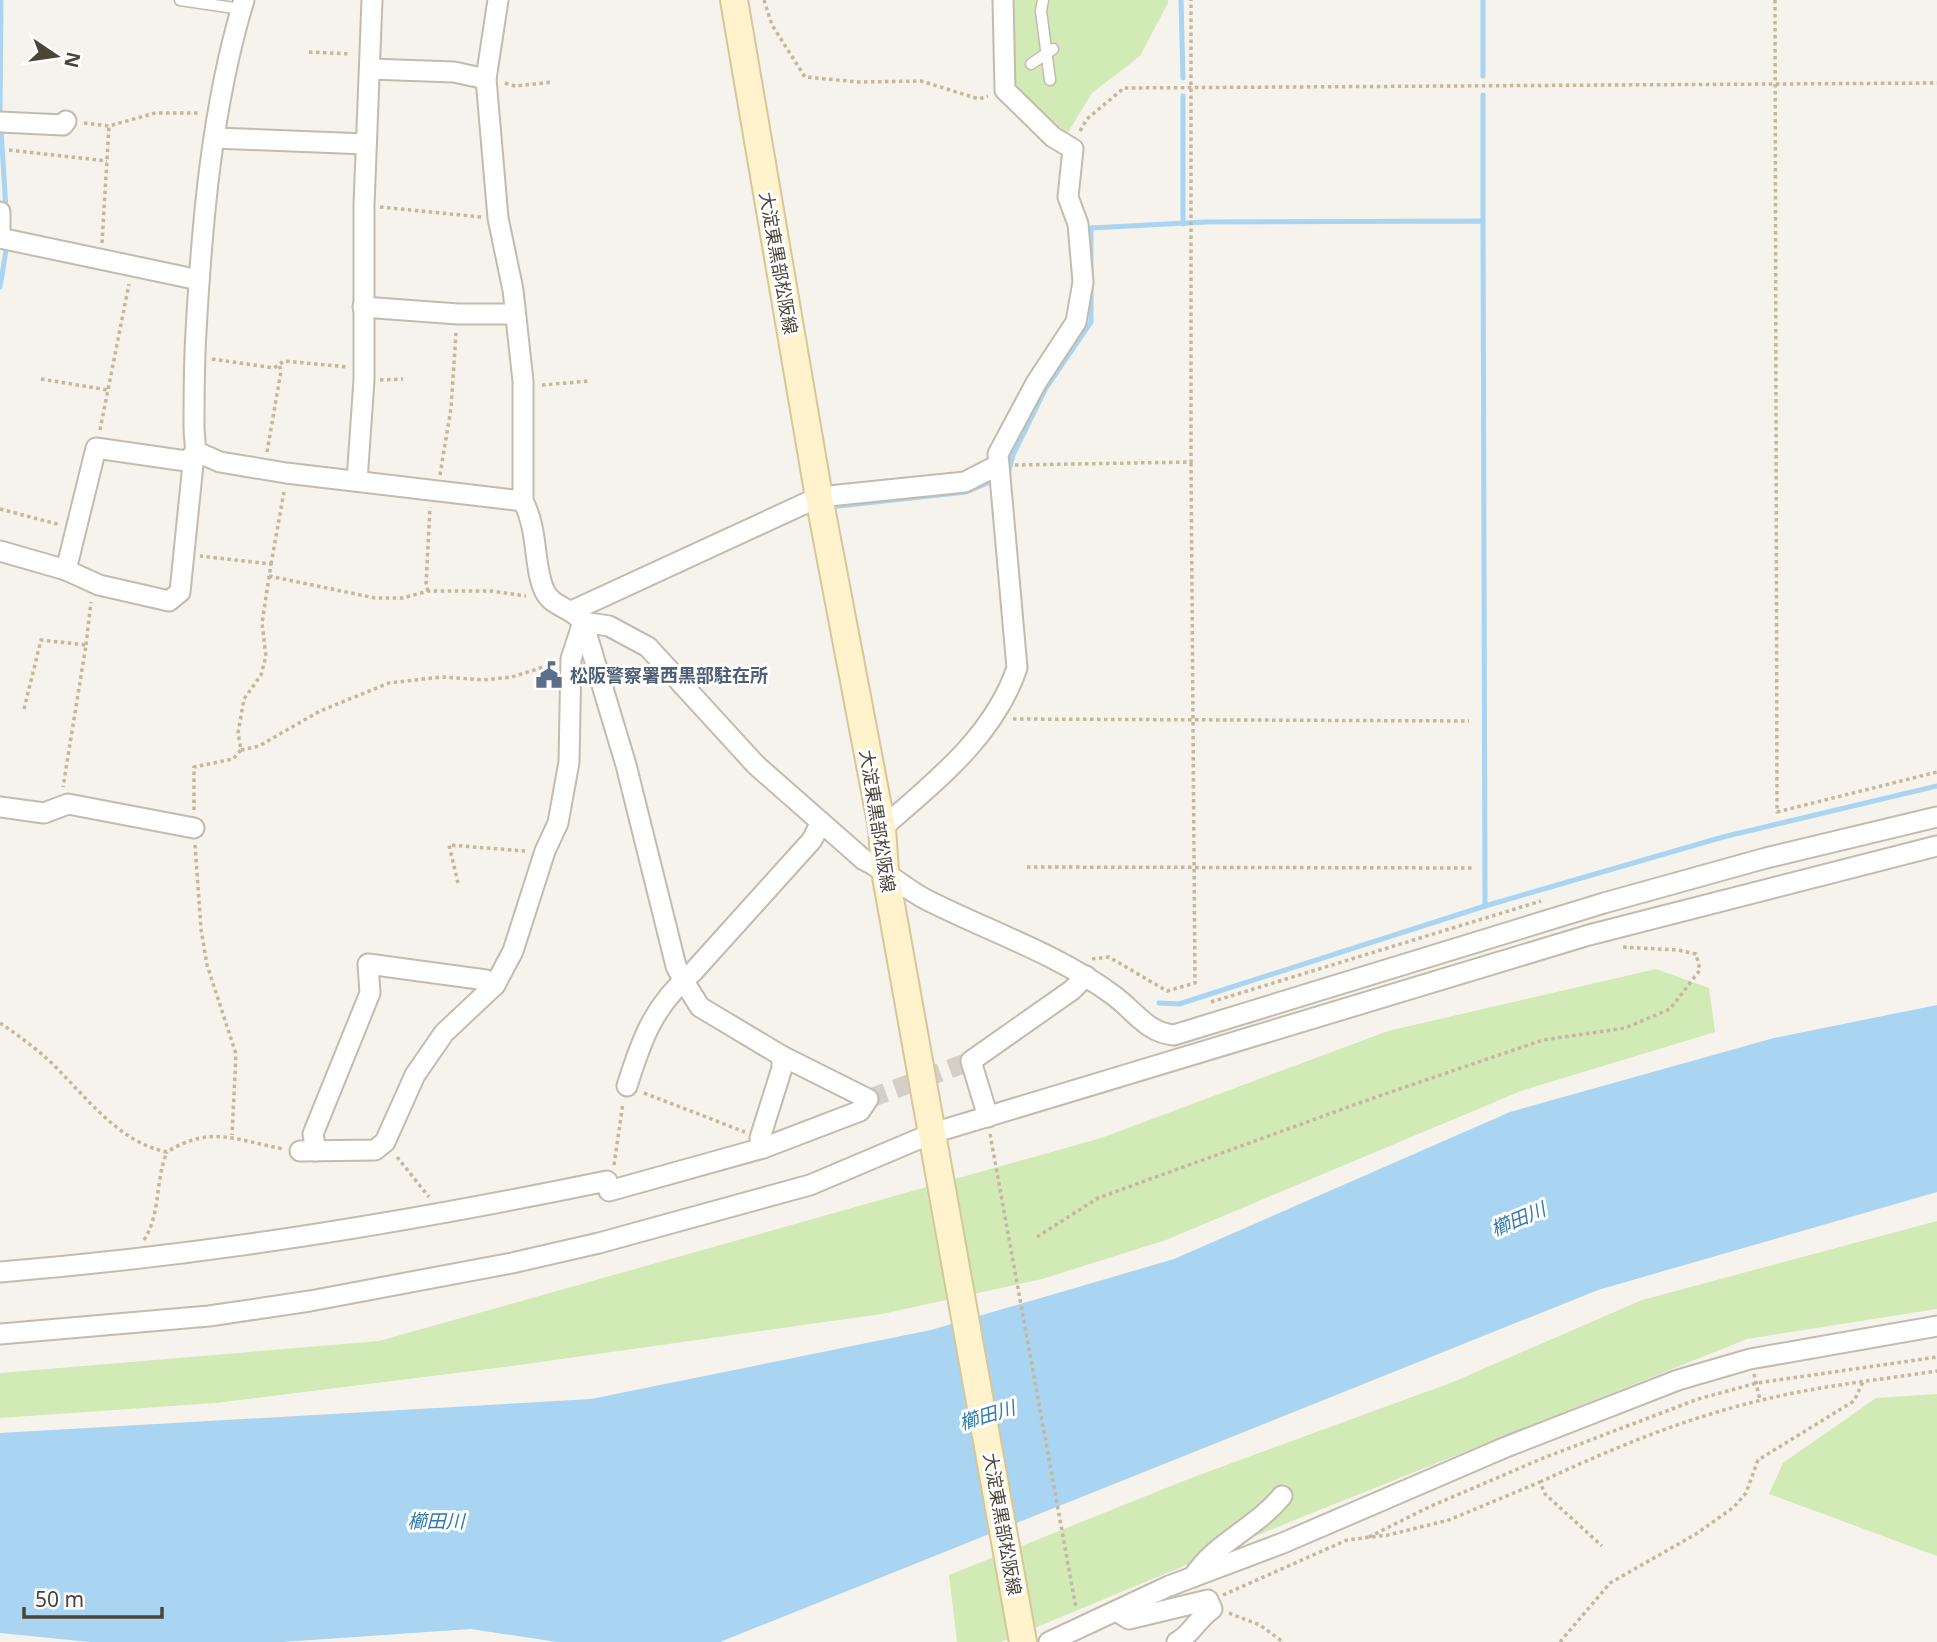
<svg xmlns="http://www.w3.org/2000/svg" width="1937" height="1642" font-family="'Noto Sans','Noto Sans JP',sans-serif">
  <rect width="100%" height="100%" fill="#f6f3ec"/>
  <g fill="#d2eab5">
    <polygon points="1011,0 1168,0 1168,3 1140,56 1092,93 1067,134 1016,87"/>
    <polygon points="1656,969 1709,988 1715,1032 1521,1091 1166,1240 1042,1279 882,1314 519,1365 215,1403 0,1418 0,1373 379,1341 1101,1138 1388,1031"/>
    <polygon points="1937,1221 1937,1309 1747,1339 1292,1521 1001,1642 957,1642 949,1575 1191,1478 1453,1382 1642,1300"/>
    <polygon points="1937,1394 1937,1556 1769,1494 1783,1463 1876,1398"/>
  </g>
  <polygon fill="#a9d4f2" points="1937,1005 1937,1192 1598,1290 720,1642 557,1642 471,1629 282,1642 90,1642 0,1633 0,1433 591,1399 931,1330 1174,1259 1510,1112 1774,1038"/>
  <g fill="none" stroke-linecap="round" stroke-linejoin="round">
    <g stroke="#a9d4f2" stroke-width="5">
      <polyline points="1,0 0,113 6,210"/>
      <polyline points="1181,0 1183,78"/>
      <polyline points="1483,0 1483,76"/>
      <polyline points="1483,95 1483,221"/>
      <polyline points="1183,224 1183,96"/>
      <polyline points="0,287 7,244"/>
      <polyline points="1007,479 1013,455 1046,388 1091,322 1091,228 1205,222 1483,221 1485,906"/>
      <polyline points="830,507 966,492 990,482"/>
      <polyline points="1159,1003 1179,1004 1485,906 1723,837 1937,786"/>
    </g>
    <polyline stroke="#d4d0c8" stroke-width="19" stroke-dasharray="19 10" stroke-linecap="butt" points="868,1099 971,1061"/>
    <defs>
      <g id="service">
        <polyline points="180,0 241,9"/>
        <polyline points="1043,0 1041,11 1050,80"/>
        <polyline points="1031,64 1053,49"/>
      </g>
      <g id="minor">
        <polyline points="370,69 454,72 486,79"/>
        <polyline points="0,122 63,125 66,121"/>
        <polyline points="215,138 366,144"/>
        <polyline points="0,212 0,232"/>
        <polyline points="0,238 199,280"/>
        <polyline points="363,307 458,314 515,314"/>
        <polyline points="197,452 220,462 286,473 523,501"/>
        <polyline points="357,481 364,380 364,205 372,0"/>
        <path d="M0 551 66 570 99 585 169 601 180 592 193 464C198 450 194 441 194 427 194 395 194 363 196 332 202 221 212 106 244 0"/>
        <polyline points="66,570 96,448 186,461 197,452"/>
        <polyline points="574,610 819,497 965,482 998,465"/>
        <path d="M583 622 609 626 648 647 756 765 864 860C887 871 905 889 927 900 988 931 1058 954 1113 995 1134 1010 1147 1033 1174 1035L1604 903 1766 858 1937 817"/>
        <polyline points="0,807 44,813 68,804 194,828"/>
        <path d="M882 828C935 782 994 736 1017 668L998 454 1036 383 1076 322 1083 282 1078 224 1068 197 1073 149 1053 137 1005 90 1003 0"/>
        <path d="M627 1086C642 1038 654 1005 693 972L812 840 820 824"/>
        <polyline points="988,1117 971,1061 1072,990 1086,976"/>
        <polyline points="763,1148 760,1138 782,1068 782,1056"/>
        <polyline points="300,1151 375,1150 385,1142 415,1075 444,1033 495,985 513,951 545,851 558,823 569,762 571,659 583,622"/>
        <polyline points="316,1151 313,1134 370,993 368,964 486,980 495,985"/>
        <path d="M0 1272C208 1255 402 1223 607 1181L609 1191 763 1148 860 1111 868 1099 782 1056 700 1007 683 980 676 966 626 765 583 622C571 607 554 608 545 592 533 568 539 531 523 501V381L513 290 498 218 486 79 498 0"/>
        <polyline points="0,1334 209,1316 310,1301 512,1263 599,1243 810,1185 933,1133 1589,935 1937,846"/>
        <path d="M1193 1577C1216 1542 1256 1528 1282 1496"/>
        <path d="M1118 1612 1129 1619 1208 1600 1212 1609C1198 1618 1191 1635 1177 1642"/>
        <polyline points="1049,1642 1169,1586 1283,1543 1506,1447 1678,1380 1750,1359 1937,1326"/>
      </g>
      <polyline id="secondary" points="734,0 819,497 882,828 885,871 1023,1642"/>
    </defs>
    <use href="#service" stroke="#c2bbae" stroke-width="13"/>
    <use href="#minor" stroke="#c2bbae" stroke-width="23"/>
    <use href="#secondary" stroke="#d6c79b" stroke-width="30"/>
    <g stroke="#c4b79f" stroke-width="3.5" stroke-dasharray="3.5 3.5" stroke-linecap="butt">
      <polyline points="764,0 772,25 805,77 859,82 921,81 979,99 988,96"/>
      <polyline points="1775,0 1777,812 1937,772"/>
      <polyline points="309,52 351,54"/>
      <polyline points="505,83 515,86 553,82"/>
      <polyline points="84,123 109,126 155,113 200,113"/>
      <polyline points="1080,131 1087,119 1124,88 1937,83"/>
      <polyline points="9,150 107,161"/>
      <polyline points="380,207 481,217"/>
      <polyline points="102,243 109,126"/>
      <polyline points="212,359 274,368 284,361 348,367"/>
      <polyline points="41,379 108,390"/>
      <polyline points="380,380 403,379"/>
      <polyline points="542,385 590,381"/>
      <polyline points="100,430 129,284"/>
      <polyline points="267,452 281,371 279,365"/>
      <polyline points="1015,465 1191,462 1191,0"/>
      <polyline points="440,475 451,408 456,333"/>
      <polyline points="0,509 61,525"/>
      <polyline points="271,564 284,492"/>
      <polyline points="269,576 375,598 403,598 428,591 491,591 526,596"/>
      <polyline points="428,591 426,585 430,507"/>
      <polyline points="86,645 91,602"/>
      <polyline points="24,709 41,640 86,645 63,787"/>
      <polyline points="1013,719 1469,721"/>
      <polyline points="241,750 259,746 320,711 389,683 441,677 483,680 512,677 553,664"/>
      <polyline points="194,810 194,767 233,759 241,750 238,733 244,699 261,675 266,656 262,623 271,564 200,556"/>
      <polyline points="195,845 201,929 207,965 236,1054 232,1135"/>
      <polyline points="1027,867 1473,868"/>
      <polyline points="458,883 449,845 525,851"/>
      <polyline points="1092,959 1109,957 1167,991 1195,983 1191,462"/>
      <polyline points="1211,1002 1541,901"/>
      <path d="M0 1023C15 1033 30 1044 44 1056 81 1089 115 1142 167 1152 212 1124 237 1141 284 1149"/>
      <polyline points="644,1093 745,1132"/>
      <polyline points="990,1134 1076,1608"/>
      <polyline points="397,1157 429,1197"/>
      <polyline points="614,1165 623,1103"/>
      <polyline points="1037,1237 1098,1198 1376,1097 1543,1040 1625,1028 1670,1009 1700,970 1696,954 1678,950 1621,947"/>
      <path d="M144 1240C161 1214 155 1180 167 1152"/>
      <polyline points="1754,1374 1760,1400"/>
      <path d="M1540 1482C1611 1449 1685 1418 1762 1400 1819 1386 1878 1380 1937 1371"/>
      <polyline points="1369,1537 1429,1507 1541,1459 1698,1399 1757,1383 1937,1357"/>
      <polyline points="1223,1595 1347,1540 1388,1535 1449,1520 1540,1482 1545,1494 1602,1546"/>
      <polyline points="1229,1613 1260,1625 1283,1642"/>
      <polyline points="1560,1642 1610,1583 1696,1534 1734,1507 1746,1493 1758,1460 1854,1401 1863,1382"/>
    </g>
    <use href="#service" stroke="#fff" stroke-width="10"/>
    <use href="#minor" stroke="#fff" stroke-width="19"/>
    <use href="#secondary" stroke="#fff3cd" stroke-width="26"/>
  </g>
  <defs>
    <symbol id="civic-bare" viewBox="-9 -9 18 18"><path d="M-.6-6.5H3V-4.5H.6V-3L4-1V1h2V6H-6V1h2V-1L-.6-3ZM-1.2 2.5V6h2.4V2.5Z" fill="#5c6f8a" stroke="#fff" stroke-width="2.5" paint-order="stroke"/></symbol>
  </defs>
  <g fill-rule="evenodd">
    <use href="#civic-bare" x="530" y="656" width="38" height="38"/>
  </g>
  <g text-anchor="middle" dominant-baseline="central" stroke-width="6" stroke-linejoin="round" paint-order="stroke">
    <g font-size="18" fill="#4b4439" stroke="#fff">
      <text transform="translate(779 263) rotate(80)">大淀東黒部松阪線</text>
      <text transform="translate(878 821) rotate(81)">大淀東黒部松阪線</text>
      <text transform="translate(1003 1524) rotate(80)">大淀東黒部松阪線</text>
    </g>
    <g font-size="18" font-weight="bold" fill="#4e5e75" stroke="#fff" text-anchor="start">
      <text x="570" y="675">松阪警察署西黒部駐在所</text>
    </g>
    <g font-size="19" font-style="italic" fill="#2e7ab2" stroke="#fff">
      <text transform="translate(1518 1219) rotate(-23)">櫛田川</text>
      <text transform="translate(987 1415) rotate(-17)">櫛田川</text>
      <text x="436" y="1521">櫛田川</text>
    </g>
  </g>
  <g transform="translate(56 56) rotate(103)" stroke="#ffffff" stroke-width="5" paint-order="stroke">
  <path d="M0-5L12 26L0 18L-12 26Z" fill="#4b4439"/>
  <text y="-10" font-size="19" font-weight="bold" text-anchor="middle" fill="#4b4439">N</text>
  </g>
  <path d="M24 1607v10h138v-10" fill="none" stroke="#4b4439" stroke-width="3.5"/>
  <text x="35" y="1607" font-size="21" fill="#4b4439" stroke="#ffffff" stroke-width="5" paint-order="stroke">50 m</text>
</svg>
